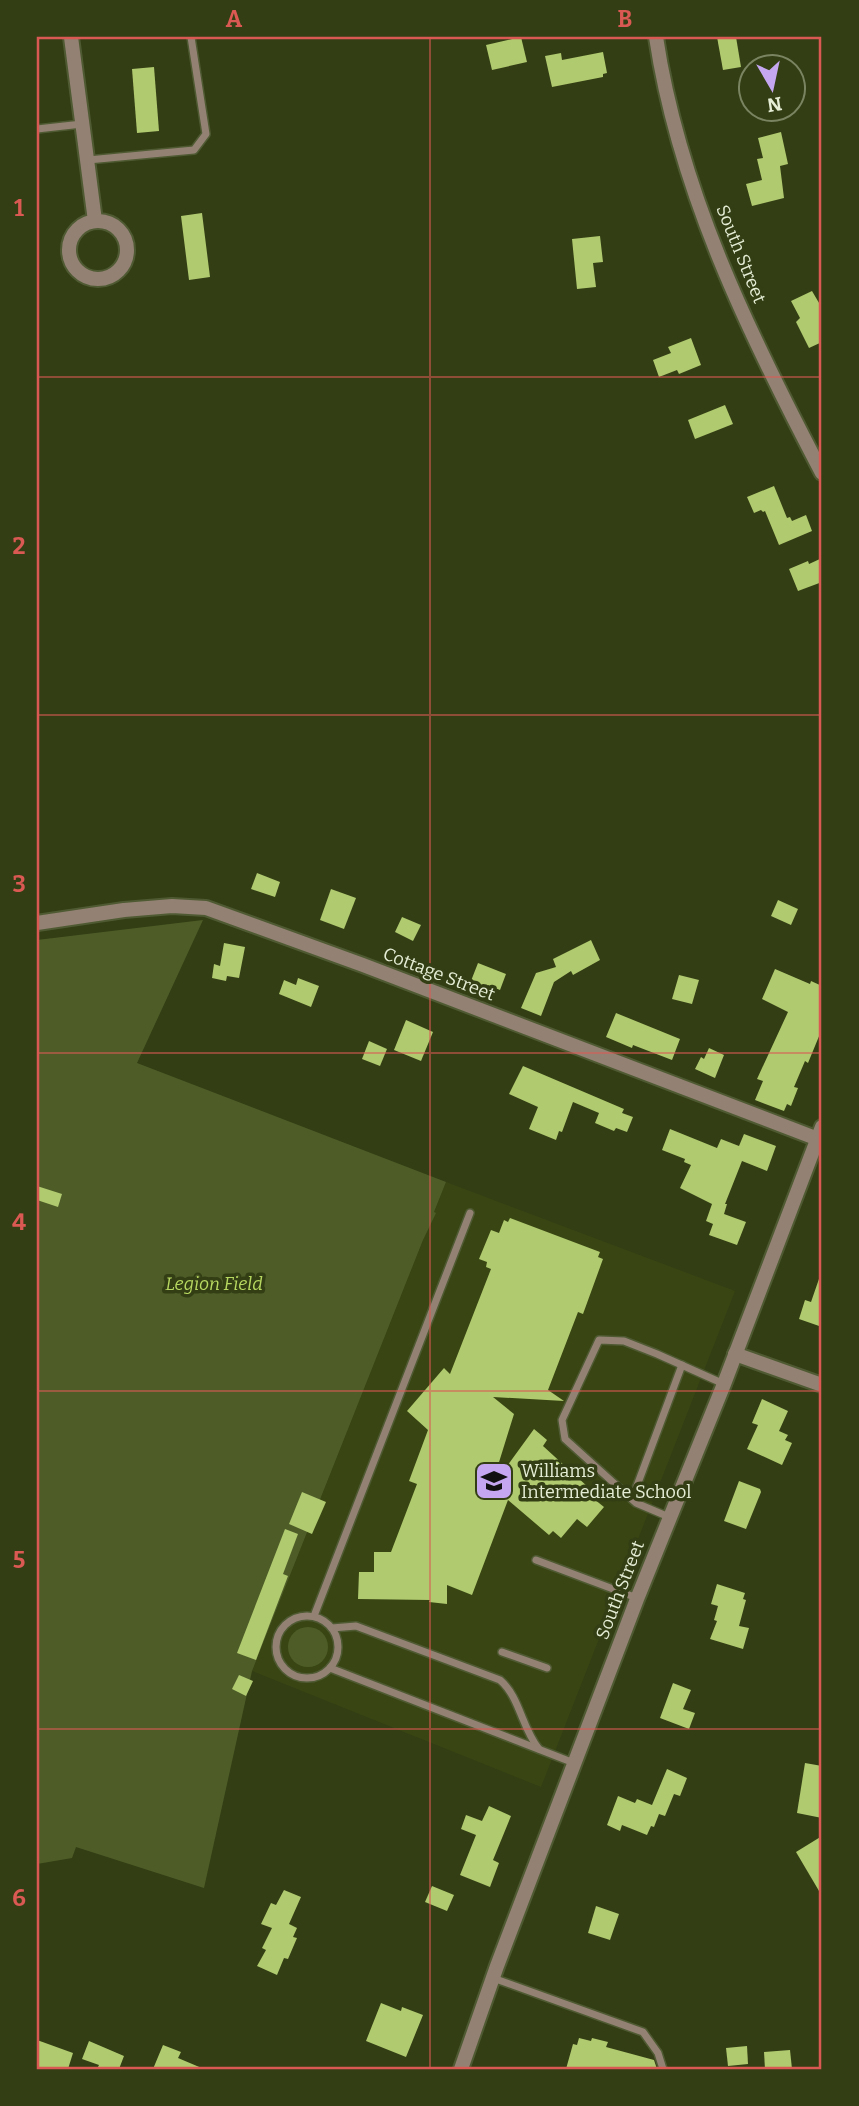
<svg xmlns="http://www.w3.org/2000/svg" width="859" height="2106" font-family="Bitter,serif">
  <rect width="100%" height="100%" fill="#333e14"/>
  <polygon fill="#394613" points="446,1182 735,1291 541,1787 252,1671"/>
  <g fill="#4e5d28">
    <polygon points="203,920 137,1063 446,1182 434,1212 436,1213 423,1240 252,1671 204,1888 76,1847 72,1858 37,1864 37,940"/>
    <circle cx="308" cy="1647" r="20"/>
  </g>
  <g fill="#b0ca6f">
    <polygon points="521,37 527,62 492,70 486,45"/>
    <polygon points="717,37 736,37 741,67 723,70"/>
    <polygon points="603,52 607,73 603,74 603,77 552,87 545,56 561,53 562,60"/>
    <polygon points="154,67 159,131 137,133 132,69"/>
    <polygon points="781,132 788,164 780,166 784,198 752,206 746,184 762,180 757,159 763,158 758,138"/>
    <polygon points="202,213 210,277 189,280 181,216"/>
    <polygon points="600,236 603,262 593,263 596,287 577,289 572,239"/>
    <polygon points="812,291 822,308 822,342 809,348 796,322 800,318 791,301"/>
    <polygon points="691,338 701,365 679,374 677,370 659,377 653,360 671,353 668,347"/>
    <polygon points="725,405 733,424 695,439 688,420"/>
    <polygon points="774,486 787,518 790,517 792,521 806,515 812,531 779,545 765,511 763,512 761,510 754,513 747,497"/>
    <polygon points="822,558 822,582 798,591 789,569 808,561 809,564"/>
    <polygon points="257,873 280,882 275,897 251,889"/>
    <polygon points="331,889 356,898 344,929 320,920"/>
    <polygon points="778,900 798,909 791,925 771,916"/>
    <polygon points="402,917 421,925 413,941 395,932"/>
    <polygon points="591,940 600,960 573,975 571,971 554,982 541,1016 521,1008 536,973 556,967 553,959"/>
    <polygon points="224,943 245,947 239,978 227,976 226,981 212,978 214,964 220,966"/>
    <polygon points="478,963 506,974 500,990 488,985 485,993 469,986"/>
    <polygon points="775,969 810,984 811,981 822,986 822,1029 808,1063 805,1061 794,1087 798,1088 791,1106 787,1104 784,1111 755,1100 763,1081 757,1079 788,1012 762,999"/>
    <polygon points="679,975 699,980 692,1004 672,999"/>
    <polygon points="298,978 319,986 311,1007 279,994 284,980 296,985"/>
    <polygon points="616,1013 680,1039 672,1060 633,1045 632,1048 606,1037"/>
    <polygon points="406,1020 433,1032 421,1061 394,1050"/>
    <polygon points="369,1041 387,1049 380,1066 362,1059"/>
    <polygon points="709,1048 724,1055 715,1078 695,1069 701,1057 704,1059"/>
    <polygon points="523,1066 624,1109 622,1113 633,1117 627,1132 616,1128 614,1131 595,1123 599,1113 573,1102 562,1132 559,1131 556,1140 529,1129 538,1107 509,1094"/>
    <polygon points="670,1129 717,1148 721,1139 739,1146 744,1134 776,1146 767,1171 742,1161 725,1204 727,1204 724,1214 746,1222 737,1245 709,1235 713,1224 706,1221 712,1204 680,1188 691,1165 684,1162 685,1159 662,1150"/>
    <polygon points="37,1186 62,1194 58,1207 37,1200"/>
    <polygon points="510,1218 600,1252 598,1257 603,1259 583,1314 578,1312 548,1390 564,1401 493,1397 514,1414 491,1488 534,1429 547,1440 543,1446 588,1487 584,1491 604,1507 587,1527 577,1519 561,1538 553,1531 549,1535 508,1500 472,1595 447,1585 447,1604 429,1602 430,1600 358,1599 359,1572 374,1572 374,1552 391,1552 417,1484 409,1481 428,1430 407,1411 444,1368 450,1374 491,1269 486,1267 487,1262 479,1259 491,1230 499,1233 504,1220 508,1222"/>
    <polygon points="820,1276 822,1276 822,1327 799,1319 805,1300 811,1302"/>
    <polygon points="762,1399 788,1411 779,1431 788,1435 785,1440 792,1443 782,1465 747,1449 758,1425 752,1423"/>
    <polygon points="739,1481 760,1489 761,1492 746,1529 724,1521"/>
    <polygon points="302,1492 326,1502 312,1534 289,1524"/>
    <polygon points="285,1529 298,1534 283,1574 288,1576 256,1660 237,1653"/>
    <polygon points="717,1584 745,1593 743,1599 746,1600 739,1626 749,1628 743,1649 710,1639 717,1621 714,1620 718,1606 711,1604"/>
    <polygon points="239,1675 253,1681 246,1696 232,1689"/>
    <polygon points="673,1683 691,1690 683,1709 695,1713 689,1729 660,1718"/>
    <polygon points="805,1763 822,1766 822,1818 797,1813"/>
    <polygon points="667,1769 687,1778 680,1796 674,1794 665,1816 659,1814 654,1827 651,1826 647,1835 622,1825 620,1831 607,1825 618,1796 635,1803 637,1799 652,1805"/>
    <polygon points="489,1806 511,1816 493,1860 499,1863 490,1887 460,1875 476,1835 461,1829 466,1815 482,1821"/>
    <polygon points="822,1836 822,1896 796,1852"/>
    <polygon points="432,1886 454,1895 447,1911 425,1902"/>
    <polygon points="284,1890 301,1897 289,1924 297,1928 293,1937 297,1938 288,1959 284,1958 277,1975 257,1966 266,1950 262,1948 272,1928 261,1924 271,1903 276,1905"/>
    <polygon points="596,1906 619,1914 610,1940 588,1933"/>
    <polygon points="381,2003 401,2011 402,2007 423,2015 406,2057 366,2041"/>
    <polygon points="579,2038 591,2041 592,2038 608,2042 606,2047 654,2060 657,2069 566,2069 573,2044 577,2045"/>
    <polygon points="37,2040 73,2053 68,2069 37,2069"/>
    <polygon points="89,2041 124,2056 119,2069 97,2069 99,2065 82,2059"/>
    <polygon points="163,2045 181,2052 178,2058 204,2069 153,2069"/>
    <polygon points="747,2046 748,2064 728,2066 726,2048"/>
    <polygon points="790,2050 792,2069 765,2069 764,2052"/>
  </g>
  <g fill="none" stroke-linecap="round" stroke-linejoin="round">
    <defs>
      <g id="service">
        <polyline points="37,129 82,124"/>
        <polyline points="88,160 194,150 206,134 191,37"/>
        <polyline points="632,1499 682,1365"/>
        <polyline points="669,1517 636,1503 565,1439 562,1420 599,1340 624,1341 657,1354 724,1384"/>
        <polyline points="536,1560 637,1598"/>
        <circle cx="307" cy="1647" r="31"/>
        <polyline points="314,1616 470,1213"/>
        <path d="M332 1628 356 1626 500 1680C520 1697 522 1729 539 1749"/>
        <polyline points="502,1652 547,1668"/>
        <polyline points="330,1668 574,1763"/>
        <polyline points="493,1978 643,2032 658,2053 663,2069"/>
      </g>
      <g id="minor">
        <polyline points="71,37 95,221"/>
        <circle cx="98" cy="250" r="29"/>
        <polyline points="37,923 124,910 172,906 206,908 363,965 818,1139"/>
        <polyline points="735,1354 822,1385"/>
      </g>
      <g id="tertiary">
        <path d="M656 37C679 191 750 336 822 473"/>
        <polyline points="461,2069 497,1966 637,1599 724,1384 822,1127"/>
      </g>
    </defs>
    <use href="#service" stroke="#4f5a33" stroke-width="10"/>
    <use href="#minor" stroke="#4f5a33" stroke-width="18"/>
    <use href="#tertiary" stroke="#4f5a33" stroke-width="18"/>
    <use href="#service" stroke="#938273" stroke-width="7"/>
    <use href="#minor" stroke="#938273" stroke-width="14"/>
    <use href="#tertiary" stroke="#938273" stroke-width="14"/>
  </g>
  <path fill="none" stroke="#da5953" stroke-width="2" stroke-opacity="0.55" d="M430 37V2069M37 377H822M37 715H822M37 1053H822M37 1391H822M37 1729H822"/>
  <defs>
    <symbol id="school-square" viewBox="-11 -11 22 22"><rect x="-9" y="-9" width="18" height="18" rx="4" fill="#c5a7f1" stroke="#333e14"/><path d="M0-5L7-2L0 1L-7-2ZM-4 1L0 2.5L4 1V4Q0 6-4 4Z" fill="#111"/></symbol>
  </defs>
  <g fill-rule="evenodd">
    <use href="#school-square" x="472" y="1459" width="44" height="44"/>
  </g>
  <g text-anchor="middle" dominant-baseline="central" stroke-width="7" stroke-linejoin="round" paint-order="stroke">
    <g font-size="18" fill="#e5edd5" stroke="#333e14">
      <text transform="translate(741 254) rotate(68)">South Street</text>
      <text transform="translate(439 974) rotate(21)">Cottage Street</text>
      <text transform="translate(620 1590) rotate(-69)">South Street</text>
    </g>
    <g font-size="18" font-style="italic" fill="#b8d961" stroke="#333e14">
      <text x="214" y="1284">Legion Field</text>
    </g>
    <g font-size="18" fill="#e5edd5" stroke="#333e14" text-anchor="start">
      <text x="521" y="1471">Williams<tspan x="521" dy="21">Intermediate School</tspan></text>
    </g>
  </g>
  <rect width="859" height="2106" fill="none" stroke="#333e14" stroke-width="77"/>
  <g transform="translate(772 88) rotate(171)"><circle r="33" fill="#333e14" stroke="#7a8461" stroke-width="2"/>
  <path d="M0-5L12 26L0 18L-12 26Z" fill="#c5a7f1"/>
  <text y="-10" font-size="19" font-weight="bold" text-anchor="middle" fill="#e5edd5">N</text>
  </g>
  <rect x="38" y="38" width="782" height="2030" fill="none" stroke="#da5953" stroke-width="2.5"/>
  <g font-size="23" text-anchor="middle" font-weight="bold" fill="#da5953">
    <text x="234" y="27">A</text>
    <text x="625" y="27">B</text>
    <text x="19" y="216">1</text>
    <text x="19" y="554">2</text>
    <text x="19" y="892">3</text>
    <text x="19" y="1230">4</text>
    <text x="19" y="1568">5</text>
    <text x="19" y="1906">6</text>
  </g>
</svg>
